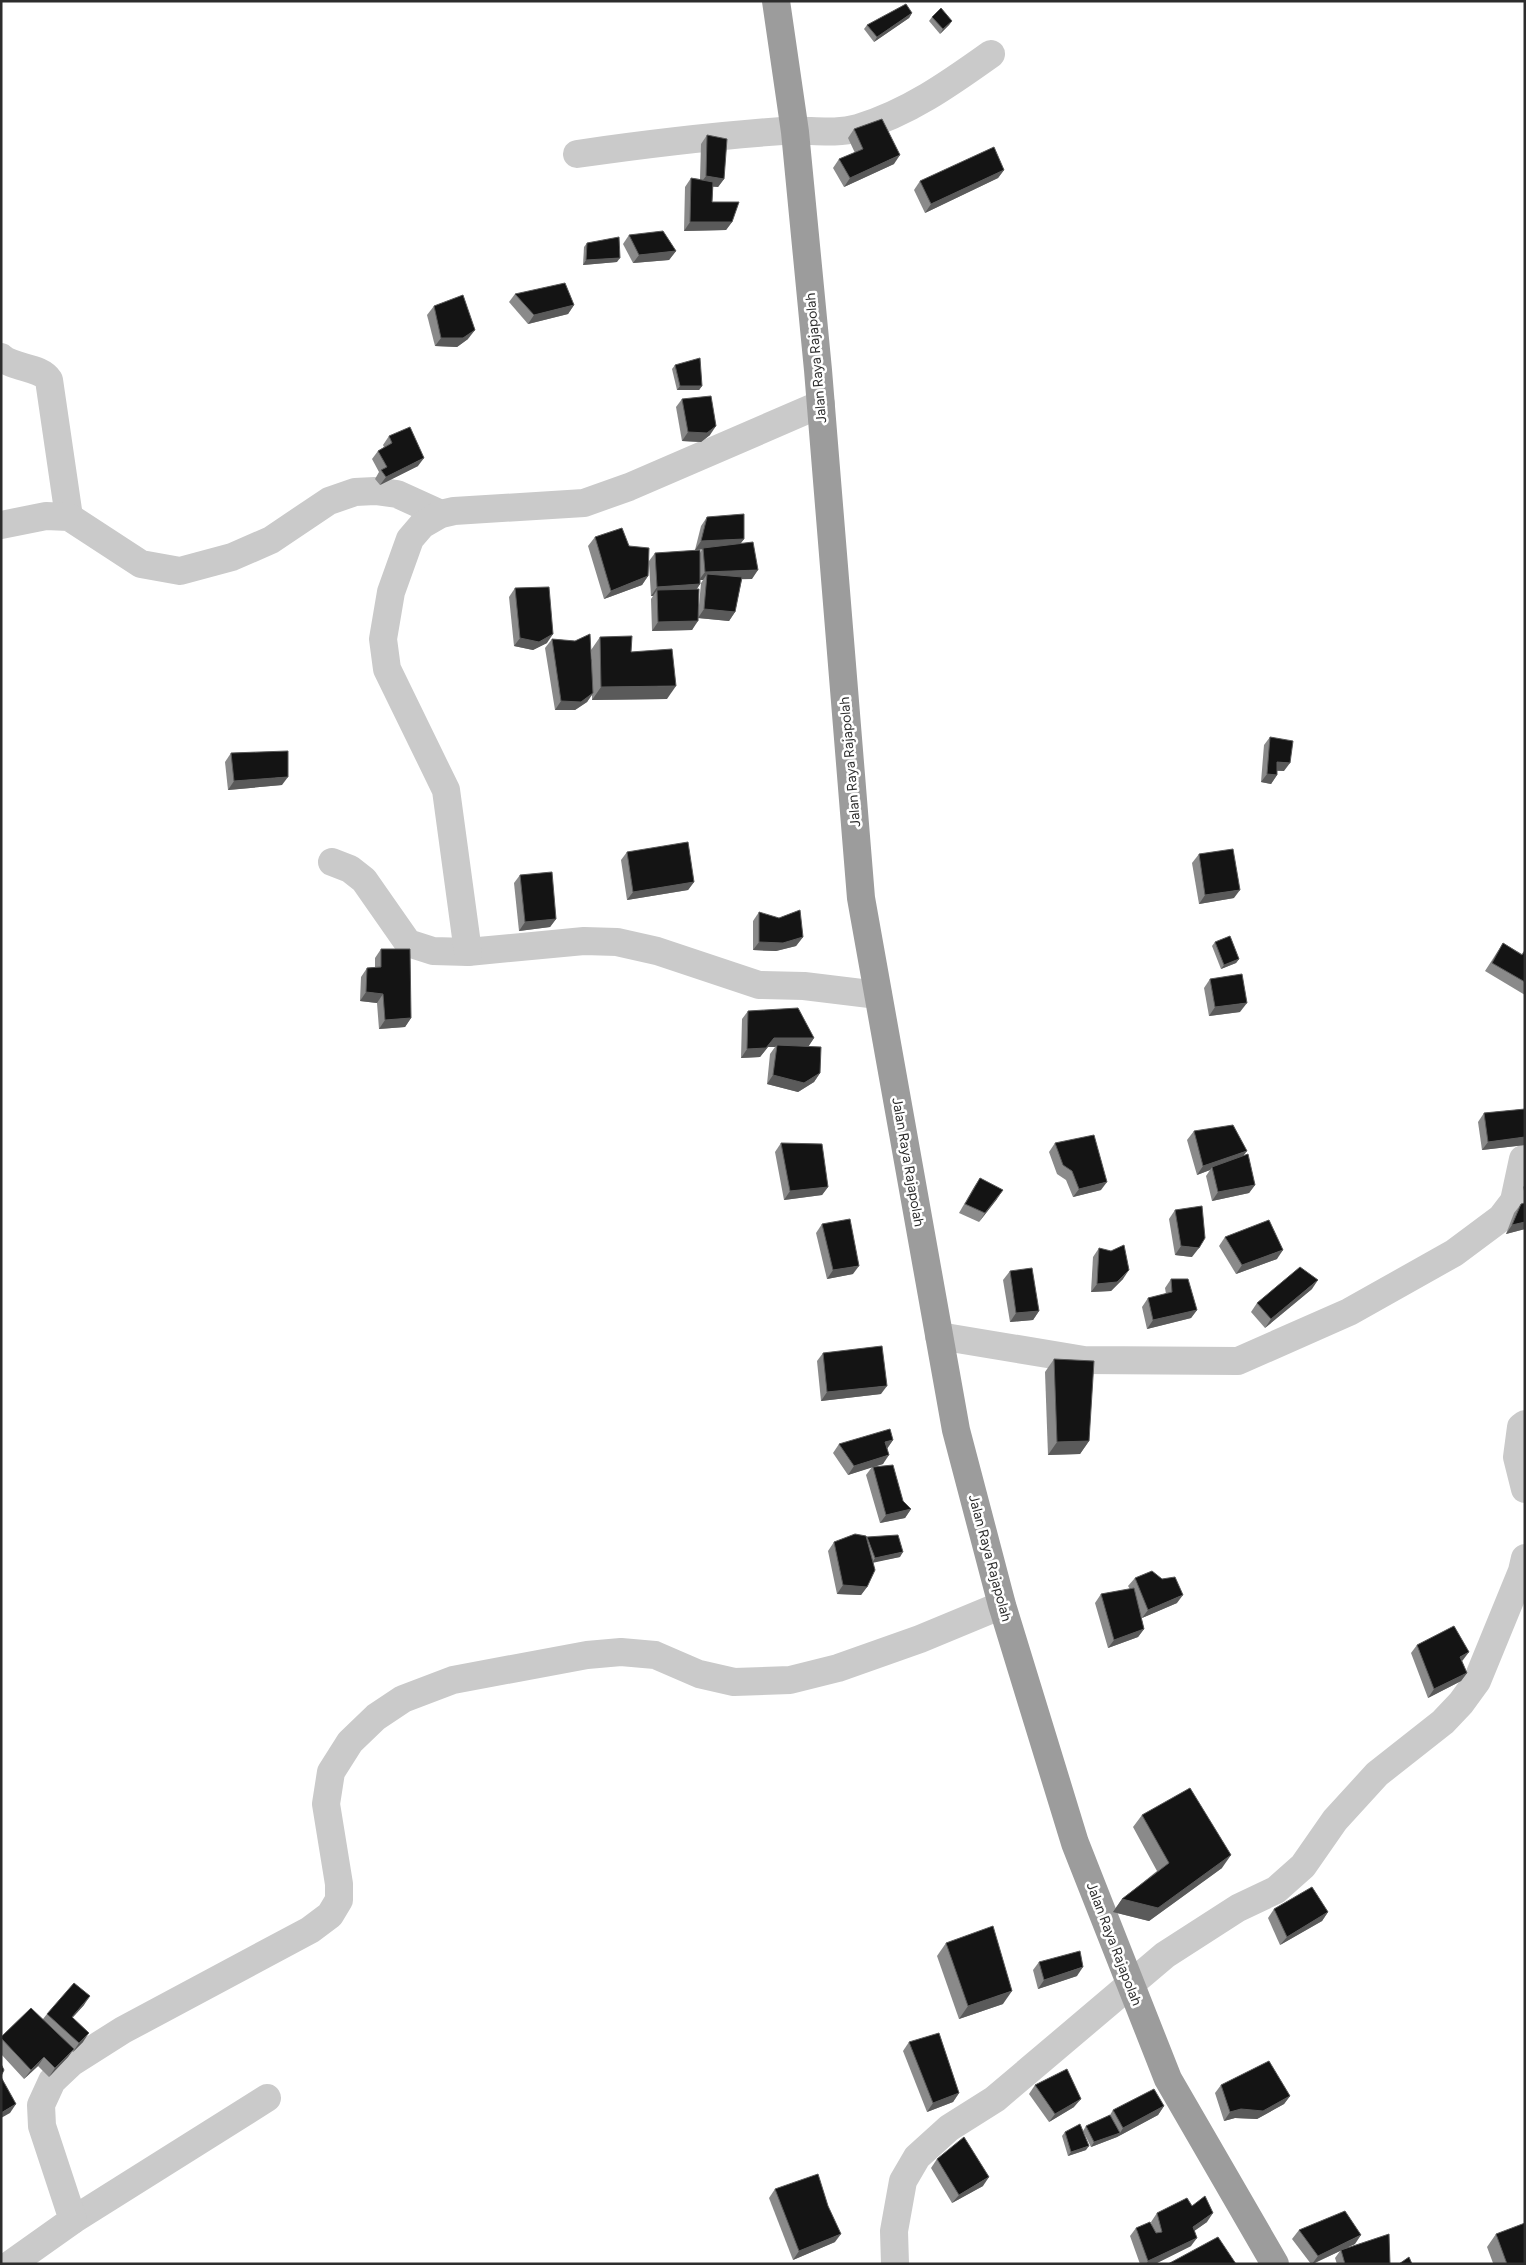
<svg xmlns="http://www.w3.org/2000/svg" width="1526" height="2265" font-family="Figtree,sans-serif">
  <rect width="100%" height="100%" fill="#fff"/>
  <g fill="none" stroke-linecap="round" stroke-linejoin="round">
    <g stroke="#cacaca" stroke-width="28">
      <path d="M577 154C646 144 714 136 782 131 807 129 833 135 858 128 908 113 949 84 991 54"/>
      <path d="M1 357C14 369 40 366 49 380L69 517"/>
      <polyline points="1,525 46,516 69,517 141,564 180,571 232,557 271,540 329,501 355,492 375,491 397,494 441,514"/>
      <polyline points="332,862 350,869 364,880 408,943 433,951 468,952 584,941 617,942 657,951 759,985 804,986 878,995"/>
      <polyline points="468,952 446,790 387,669 383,639 391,592 410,539 422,525 441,514 454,511 584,503 629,487 821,404"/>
      <polyline points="939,1336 1084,1360 1238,1361 1349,1312 1454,1253 1501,1218 1514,1201 1523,1159"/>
      <polyline points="1525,1424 1521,1427 1517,1457 1525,1489"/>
      <polyline points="73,2220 267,2098"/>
      <polyline points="11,2264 73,2220 42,2126 41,2105 52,2081 71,2063 123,2030 310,1930 330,1915 339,1900 339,1884 326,1804 331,1772 350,1742 376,1717 403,1699 453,1680 587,1655 621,1652 655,1655 699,1674 734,1682 790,1680 838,1668 920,1639 1002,1605"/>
      <polyline points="895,2264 894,2231 903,2181 917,2157 949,2128 995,2099 1165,1955 1238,1908 1276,1890 1303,1866 1335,1820 1377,1774 1443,1722 1461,1703 1477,1681 1522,1571 1525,1558"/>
    </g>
    <polyline stroke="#9c9c9c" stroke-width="28" points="776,1 795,132 818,370 861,898 956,1430 1002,1605 1075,1843 1168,2079 1275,2264"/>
  </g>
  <g fill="#8a8a8a" fill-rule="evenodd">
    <polygon points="912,13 909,18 874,42 864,29 867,25"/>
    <polygon points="932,17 952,21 949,25 940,34 929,21"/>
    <polygon points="854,129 894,164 844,187 833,168 839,159 855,153 848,138"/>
    <polygon points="707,135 724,179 718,187 713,187 712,202 732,222 726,230 684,231 685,187 691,178 700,179 701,144"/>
    <polygon points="1004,170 998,178 925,213 914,190 920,181"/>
    <polygon points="629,235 676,251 669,260 633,263 623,244"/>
    <polygon points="587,243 617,262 583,265 584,247"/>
    <polygon points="515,294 574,305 568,314 528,324 509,302"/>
    <polygon points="434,306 468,339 457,347 435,346 427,315"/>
    <polygon points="675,365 702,386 699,390 677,390 672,369"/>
    <polygon points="682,399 710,435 701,442 682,441 676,407"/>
    <polygon points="389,436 418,466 380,485 375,479 379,472 372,459 378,451 384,447 383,445"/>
    <path d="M707 517 744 539 740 544 752 579H742L735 612 729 621 698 618 692 630 652 631 651 599 653 596H651L649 564 648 576 642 585 604 599 588 546 595 537 629 546 649 561 655 553H700L702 549 695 550 701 526ZM700 580H703L701 583 698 616 697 589 700 584Z"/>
    <polygon points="515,588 547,643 533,650 514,646 509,597"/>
    <polygon points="600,637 631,652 667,699 592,700 592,695 587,702 575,710 555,710 545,648 552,639 575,641 592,660 591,650"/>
    <polygon points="1270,737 1284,771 1277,771 1277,775 1271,784 1261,782 1264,745"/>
    <polygon points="231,753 282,785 228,790 225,762"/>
    <polygon points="627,852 694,882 688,890 627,900 621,860"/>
    <polygon points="1199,854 1234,898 1199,904 1192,863"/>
    <polygon points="520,875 556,919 550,927 519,931 514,883"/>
    <polygon points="759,912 803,937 796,946 776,951 753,950 753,921"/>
    <polygon points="1215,942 1239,959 1236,963 1221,969 1212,946"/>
    <polygon points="1503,943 1522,954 1525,949 1525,995 1485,971"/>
    <polygon points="381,949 411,1018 405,1027 379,1029 377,1003 360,1001 361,977 367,968 375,967 375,958"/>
    <polygon points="1210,979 1240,1012 1209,1016 1204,988"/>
    <polygon points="748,1011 814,1038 808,1047 820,1073 814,1082 798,1092 767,1084 770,1054 775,1047 768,1047 760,1057 741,1058 742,1019"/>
    <polygon points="1525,1109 1525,1145 1482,1150 1478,1122 1484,1113"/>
    <polygon points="1194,1131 1243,1156 1255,1185 1249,1193 1212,1201 1206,1176 1210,1170 1197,1175 1187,1140"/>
    <polygon points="781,1143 828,1187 822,1195 784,1200 775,1152"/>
    <polygon points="1055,1143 1101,1190 1073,1197 1066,1180 1057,1174 1049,1152"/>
    <polygon points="980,1178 997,1199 979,1222 959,1213 974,1187"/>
    <polygon points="1525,1185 1525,1195 1523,1187"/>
    <polygon points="1521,1204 1525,1229 1506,1234 1514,1213"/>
    <polygon points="1175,1210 1192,1257 1175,1255 1169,1219"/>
    <polygon points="822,1224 853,1274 827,1279 816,1233"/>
    <polygon points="1225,1237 1277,1259 1236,1274 1219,1246"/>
    <polygon points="1099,1248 1123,1279 1111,1291 1091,1292 1093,1257"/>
    <polygon points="1010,1271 1039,1311 1033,1320 1010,1322 1003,1280"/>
    <polygon points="1171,1279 1197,1310 1191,1318 1147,1329 1142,1307 1148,1298 1166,1294 1165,1288"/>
    <polygon points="1312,1289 1265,1328 1251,1312 1257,1303"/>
    <polygon points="823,1353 881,1394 821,1401 817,1361"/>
    <polygon points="1054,1359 1089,1441 1080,1454 1048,1455 1045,1372"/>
    <polygon points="893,1440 887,1448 883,1464 873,1467 903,1501 911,1509 905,1518 880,1523 866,1475 872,1467 848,1475 833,1453 839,1444"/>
    <polygon points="866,1536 900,1557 873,1562 867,1587 861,1595 837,1594 828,1551 834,1542"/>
    <polygon points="1135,1578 1177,1603 1142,1618 1141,1616 1144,1629 1138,1637 1108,1648 1095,1603 1101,1594 1130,1589 1128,1586"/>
    <polygon points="1417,1645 1463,1660 1462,1661 1467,1673 1461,1681 1428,1698 1411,1653"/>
    <polygon points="1142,1815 1222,1868 1149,1921 1113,1912 1122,1899 1157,1871 1133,1827"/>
    <polygon points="1274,1909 1328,1912 1322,1921 1280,1945 1268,1918"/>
    <polygon points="946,1943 1003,2004 959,2019 937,1956"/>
    <polygon points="1039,1962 1077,1976 1038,1989 1033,1970"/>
    <polygon points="84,2005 72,2018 83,2042 73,2052 72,2051 68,2057 49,2077 38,2066 24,2079 1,2054 1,2037 43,2019 47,2014"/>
    <polygon points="909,2042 959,2093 953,2102 927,2112 903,2051"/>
    <polygon points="1035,2085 1074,2107 1049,2122 1029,2094"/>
    <polygon points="1221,2085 1290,2096 1284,2104 1257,2119 1235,2118 1224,2121 1215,2093"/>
    <polygon points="1164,2106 1158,2115 1117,2137 1091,2147 1083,2131 1086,2126 1110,2115 1113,2110"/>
    <polygon points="1065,2132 1086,2150 1068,2156 1062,2136"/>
    <polygon points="937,2159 983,2186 952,2203 931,2168"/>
    <polygon points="775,2189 828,2206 835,2242 793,2260 769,2198"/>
    <polygon points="1192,2206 1207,2222 1194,2231 1191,2246 1155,2264 1140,2264 1130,2236 1136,2228 1152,2227 1151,2222 1157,2213"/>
    <polygon points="1299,2230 1355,2244 1348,2247 1390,2264 1337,2264 1335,2258 1340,2251 1313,2264 1311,2264 1292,2239"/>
    <polygon points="1496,2234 1525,2264 1492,2264 1493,2263 1487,2247"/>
  </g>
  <g fill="#5a5a5a">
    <polygon points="912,13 909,18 874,42 877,37"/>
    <polygon points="952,21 949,25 940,34 943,29"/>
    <polygon points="900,155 894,164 844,187 850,178"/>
    <polygon points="1004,170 998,178 925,213 931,204"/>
    <polygon points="706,176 724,179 718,187 700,184"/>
    <polygon points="690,222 732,222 726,230 684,231"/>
    <polygon points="676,251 669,260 633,263 639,255"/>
    <polygon points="620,258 617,262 583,265 586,260"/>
    <polygon points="574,305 568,314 528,324 534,315"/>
    <polygon points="475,330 468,339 457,347 435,346 441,338"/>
    <polygon points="680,386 702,386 699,390 677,390"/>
    <polygon points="716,426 710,435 701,442 682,441 688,432"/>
    <polygon points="424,458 418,466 380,485 386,477"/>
    <polygon points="744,539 738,547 695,550 701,541"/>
    <polygon points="758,570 752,579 707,580 707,574 703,580 699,580 705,572"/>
    <polygon points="648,576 642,585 604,599 611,591"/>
    <polygon points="700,584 694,593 657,590 653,596 651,596 657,587"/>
    <polygon points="704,609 735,612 729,621 698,618"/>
    <polygon points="698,621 692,630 652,631 658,622"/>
    <polygon points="553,634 547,643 533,650 514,646 520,638"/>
    <polygon points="676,686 667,699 592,700 601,687"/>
    <polygon points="593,693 587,702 575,710 555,710 561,701"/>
    <polygon points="1277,762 1290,763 1284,771 1271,770"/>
    <polygon points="1267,774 1277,775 1271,784 1261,782"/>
    <polygon points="288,777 282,785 228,790 234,781"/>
    <polygon points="694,882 688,890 627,900 633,892"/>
    <polygon points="1240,890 1234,898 1199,904 1205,895"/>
    <polygon points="556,919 550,927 519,931 525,922"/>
    <polygon points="803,937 796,946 776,951 753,950 759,942"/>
    <polygon points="1239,959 1236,963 1221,969 1224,965"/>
    <polygon points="366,992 383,994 377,1003 360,1001"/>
    <polygon points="1247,1003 1240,1012 1209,1016 1215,1007"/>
    <polygon points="411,1018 405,1027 379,1029 385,1020"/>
    <polygon points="774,1038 814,1038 808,1047 777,1045 775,1047 768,1047 760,1057 741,1058 747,1049"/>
    <polygon points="820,1073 814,1082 798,1092 767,1084 773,1075"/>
    <polygon points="1525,1137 1525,1145 1482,1150 1488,1142"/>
    <polygon points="1247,1151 1241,1159 1212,1167 1210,1170 1197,1175 1203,1166"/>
    <polygon points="1107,1182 1101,1190 1073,1197 1079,1189"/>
    <polygon points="1255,1185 1249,1193 1212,1201 1218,1192"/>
    <polygon points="828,1187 822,1195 784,1200 790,1191"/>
    <polygon points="1003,1190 997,1199 979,1222 985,1213"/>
    <polygon points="1525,1222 1525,1229 1506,1234 1512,1225"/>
    <polygon points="1181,1246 1199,1248 1192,1257 1175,1255"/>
    <polygon points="1283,1250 1277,1259 1236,1274 1242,1265"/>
    <polygon points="859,1266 853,1274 827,1279 833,1270"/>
    <polygon points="1129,1270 1123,1279 1111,1291 1091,1292 1097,1284"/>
    <polygon points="1318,1280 1312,1289 1265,1328 1271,1319"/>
    <polygon points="1197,1310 1191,1318 1147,1329 1153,1320"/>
    <polygon points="1039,1311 1033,1320 1010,1322 1016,1313"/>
    <polygon points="887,1386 881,1394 821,1401 827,1392"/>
    <polygon points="893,1440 887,1449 885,1442"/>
    <polygon points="1089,1441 1080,1454 1048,1455 1057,1442"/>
    <polygon points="889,1455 883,1464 848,1475 854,1466"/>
    <polygon points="911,1509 905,1518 880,1523 886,1515"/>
    <polygon points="903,1552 900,1557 872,1563 875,1558"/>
    <polygon points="843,1585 867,1587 861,1595 837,1594"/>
    <polygon points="1183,1595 1177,1603 1142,1618 1148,1610"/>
    <polygon points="1144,1629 1138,1637 1108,1648 1114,1640"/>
    <polygon points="1469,1652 1463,1660 1454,1666 1460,1657"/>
    <polygon points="1467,1673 1461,1681 1428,1698 1434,1689"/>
    <polygon points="1231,1855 1222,1868 1149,1921 1113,1912 1122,1899"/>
    <polygon points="1328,1912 1322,1921 1280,1945 1287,1937"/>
    <polygon points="1083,1967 1077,1976 1038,1989 1044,1980"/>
    <polygon points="1012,1991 1003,2004 959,2019 968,2006"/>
    <polygon points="90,1996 84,2005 65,2026 72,2017"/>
    <polygon points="89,2033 83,2042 73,2052 79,2043"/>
    <polygon points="74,2049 68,2057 49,2077 55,2068"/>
    <polygon points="44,2057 38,2066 24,2079 31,2070"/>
    <polygon points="959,2093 953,2102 927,2112 933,2103"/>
    <polygon points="1290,2096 1284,2104 1257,2119 1235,2118 1224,2121 1230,2112"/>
    <polygon points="1081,2099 1074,2107 1049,2122 1055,2114"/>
    <polygon points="16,2104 10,2113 1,2118 1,2113"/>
    <polygon points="1164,2106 1158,2115 1117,2137 1091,2147 1094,2142 1120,2133 1123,2128"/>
    <polygon points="1089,2146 1086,2150 1068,2156 1071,2152"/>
    <polygon points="989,2177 983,2186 952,2203 959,2195"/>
    <polygon points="1213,2213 1207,2222 1187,2236 1193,2227"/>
    <polygon points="841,2234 835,2242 793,2260 799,2251"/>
    <polygon points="1361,2235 1355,2244 1342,2250 1341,2250 1340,2251 1312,2264 1318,2256"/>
    <polygon points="1197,2238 1191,2246 1155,2264 1146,2264 1148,2261"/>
  </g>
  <g fill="#141414" stroke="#5a5a5a">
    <polygon points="906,4 912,13 877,37 867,25"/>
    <polygon points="941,8 952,21 943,29 932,17"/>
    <polygon points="882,119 900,155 850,178 839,159 863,149 854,129"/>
    <polygon points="707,135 727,139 724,179 706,176"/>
    <polygon points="994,147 1004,170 931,204 920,181"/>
    <polygon points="691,178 713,182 712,202 739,202 732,222 690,222"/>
    <polygon points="663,231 676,251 639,255 629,235"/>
    <polygon points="619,237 620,258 586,260 587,243"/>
    <polygon points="565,283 574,305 534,315 515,294"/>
    <polygon points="463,295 475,330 463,338 441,338 434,306"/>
    <polygon points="700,358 702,386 680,386 675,365"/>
    <polygon points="711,396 716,426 707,433 688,432 682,399"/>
    <polygon points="410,427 424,458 386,477 381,470 387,467 378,451 392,443 389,436"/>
    <polygon points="744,514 744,539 701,541 707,517"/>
    <polygon points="622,528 629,546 649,548 648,576 611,591 595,537"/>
    <polygon points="753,542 758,570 705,572 703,548"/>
    <polygon points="700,550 700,584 657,587 655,553"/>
    <polygon points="707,574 742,577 735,612 704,609"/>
    <polygon points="549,587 553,634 539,642 520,638 515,588"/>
    <polygon points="699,589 698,621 658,622 657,590"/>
    <polygon points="590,634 593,693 581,702 561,701 552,639 575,641"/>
    <polygon points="632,636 631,652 672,649 676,686 601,687 600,637"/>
    <polygon points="1270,737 1293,741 1290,763 1277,762 1277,775 1267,774"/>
    <polygon points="288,751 288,777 234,781 231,753"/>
    <polygon points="688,842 694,882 633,892 627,852"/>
    <polygon points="1233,849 1240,890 1205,895 1199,854"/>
    <polygon points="552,872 556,919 525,922 520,875"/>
    <polygon points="800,910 803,937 783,943 759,942 759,912 779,918"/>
    <polygon points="1230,936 1239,959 1224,965 1215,942"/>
    <polygon points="1503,943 1522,955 1525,951 1525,982 1492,963"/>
    <polygon points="381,949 410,949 411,1018 385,1020 383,994 366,992 367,968 381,967"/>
    <polygon points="1242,974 1247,1003 1215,1007 1210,979"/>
    <polygon points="798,1008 814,1038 774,1038 766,1048 747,1049 748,1011"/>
    <polygon points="777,1045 821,1047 820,1073 804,1083 773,1075"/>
    <polygon points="1525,1109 1525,1137 1488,1142 1484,1113"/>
    <polygon points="1233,1125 1247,1151 1203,1166 1194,1131"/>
    <polygon points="1094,1135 1107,1182 1079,1189 1072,1171 1063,1165 1055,1143"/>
    <polygon points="781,1143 822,1144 828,1187 790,1191"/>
    <polygon points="1248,1154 1255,1185 1218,1192 1212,1167"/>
    <polygon points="980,1178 1003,1190 985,1213 965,1204"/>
    <polygon points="1525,1203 1525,1222 1512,1225 1521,1204"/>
    <polygon points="1202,1206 1205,1238 1199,1248 1181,1246 1175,1210"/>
    <polygon points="850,1219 859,1266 833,1270 822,1224"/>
    <polygon points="1269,1220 1283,1250 1242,1265 1225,1237"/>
    <polygon points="1124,1245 1129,1270 1117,1282 1097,1284 1099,1248 1111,1251"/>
    <polygon points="1300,1267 1318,1280 1271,1319 1257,1303"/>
    <polygon points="1032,1268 1039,1311 1016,1313 1010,1271"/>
    <polygon points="1171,1279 1188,1279 1197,1310 1153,1320 1148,1298 1172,1292"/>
    <polygon points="882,1346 887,1386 827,1392 823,1353"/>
    <polygon points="1054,1359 1094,1361 1089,1441 1057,1442"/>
    <polygon points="890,1429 893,1440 885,1442 889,1455 854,1466 839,1444"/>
    <polygon points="893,1465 903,1501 911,1509 886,1515 873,1467"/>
    <polygon points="855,1534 866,1536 875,1570 867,1587 843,1585 834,1542"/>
    <polygon points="898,1535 903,1552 875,1558 867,1537"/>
    <polygon points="1152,1571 1162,1579 1175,1577 1183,1595 1148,1610 1135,1578"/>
    <polygon points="1134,1588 1144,1629 1114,1640 1101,1594"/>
    <polygon points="1454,1626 1469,1652 1460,1657 1467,1673 1434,1689 1417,1645"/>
    <polygon points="1190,1788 1231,1855 1158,1908 1122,1899 1169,1863 1142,1815"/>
    <polygon points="1312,1887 1328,1912 1287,1937 1274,1909"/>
    <polygon points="993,1926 1012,1991 968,2006 946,1943"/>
    <polygon points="1080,1951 1083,1967 1044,1980 1039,1962"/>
    <polygon points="74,1983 90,1996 72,2017 89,2033 79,2043 47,2014"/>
    <polygon points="31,2008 74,2049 55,2068 44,2057 31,2070 1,2038 1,2037"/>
    <polygon points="939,2033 959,2093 933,2103 909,2042"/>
    <polygon points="1269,2061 1290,2096 1263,2111 1241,2109 1230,2112 1221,2085"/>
    <polygon points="1,2064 4,2070 1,2076"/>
    <polygon points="1067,2069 1081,2099 1055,2114 1035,2085"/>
    <polygon points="1,2077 16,2104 1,2113"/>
    <polygon points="1154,2089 1164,2106 1123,2128 1113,2110"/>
    <polygon points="1110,2115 1120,2133 1094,2142 1086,2126"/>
    <polygon points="1080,2124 1089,2146 1071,2152 1065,2132"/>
    <polygon points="964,2137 989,2177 959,2195 937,2159"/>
    <polygon points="818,2174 828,2206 841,2234 799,2251 775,2189"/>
    <polygon points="1205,2196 1213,2213 1193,2227 1197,2238 1148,2261 1136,2228 1150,2222 1156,2233 1162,2232 1157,2213 1187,2198 1192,2206"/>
    <polygon points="1345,2211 1361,2235 1318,2256 1299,2230"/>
    <polygon points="1525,2223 1525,2264 1507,2264 1496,2234"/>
    <polygon points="1389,2234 1390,2264 1345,2264 1341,2250"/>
    <polygon points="1218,2237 1236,2264 1168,2264"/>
    <polygon points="1409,2257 1412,2264 1399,2264"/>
  </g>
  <g text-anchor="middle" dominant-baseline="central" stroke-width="5" stroke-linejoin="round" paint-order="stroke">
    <g font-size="14" fill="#2d2d2d" stroke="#fff">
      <text transform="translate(816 358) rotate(-95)">Jalan Raya Rajapolah</text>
      <text transform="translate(850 762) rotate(-95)">Jalan Raya Rajapolah</text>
      <text transform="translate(908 1162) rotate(80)">Jalan Raya Rajapolah</text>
      <text transform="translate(990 1558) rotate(75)">Jalan Raya Rajapolah</text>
      <text transform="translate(1114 1944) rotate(69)">Jalan Raya Rajapolah</text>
    </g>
  </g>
  <rect width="1526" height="2265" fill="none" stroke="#2d2d2d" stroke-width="5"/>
</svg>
